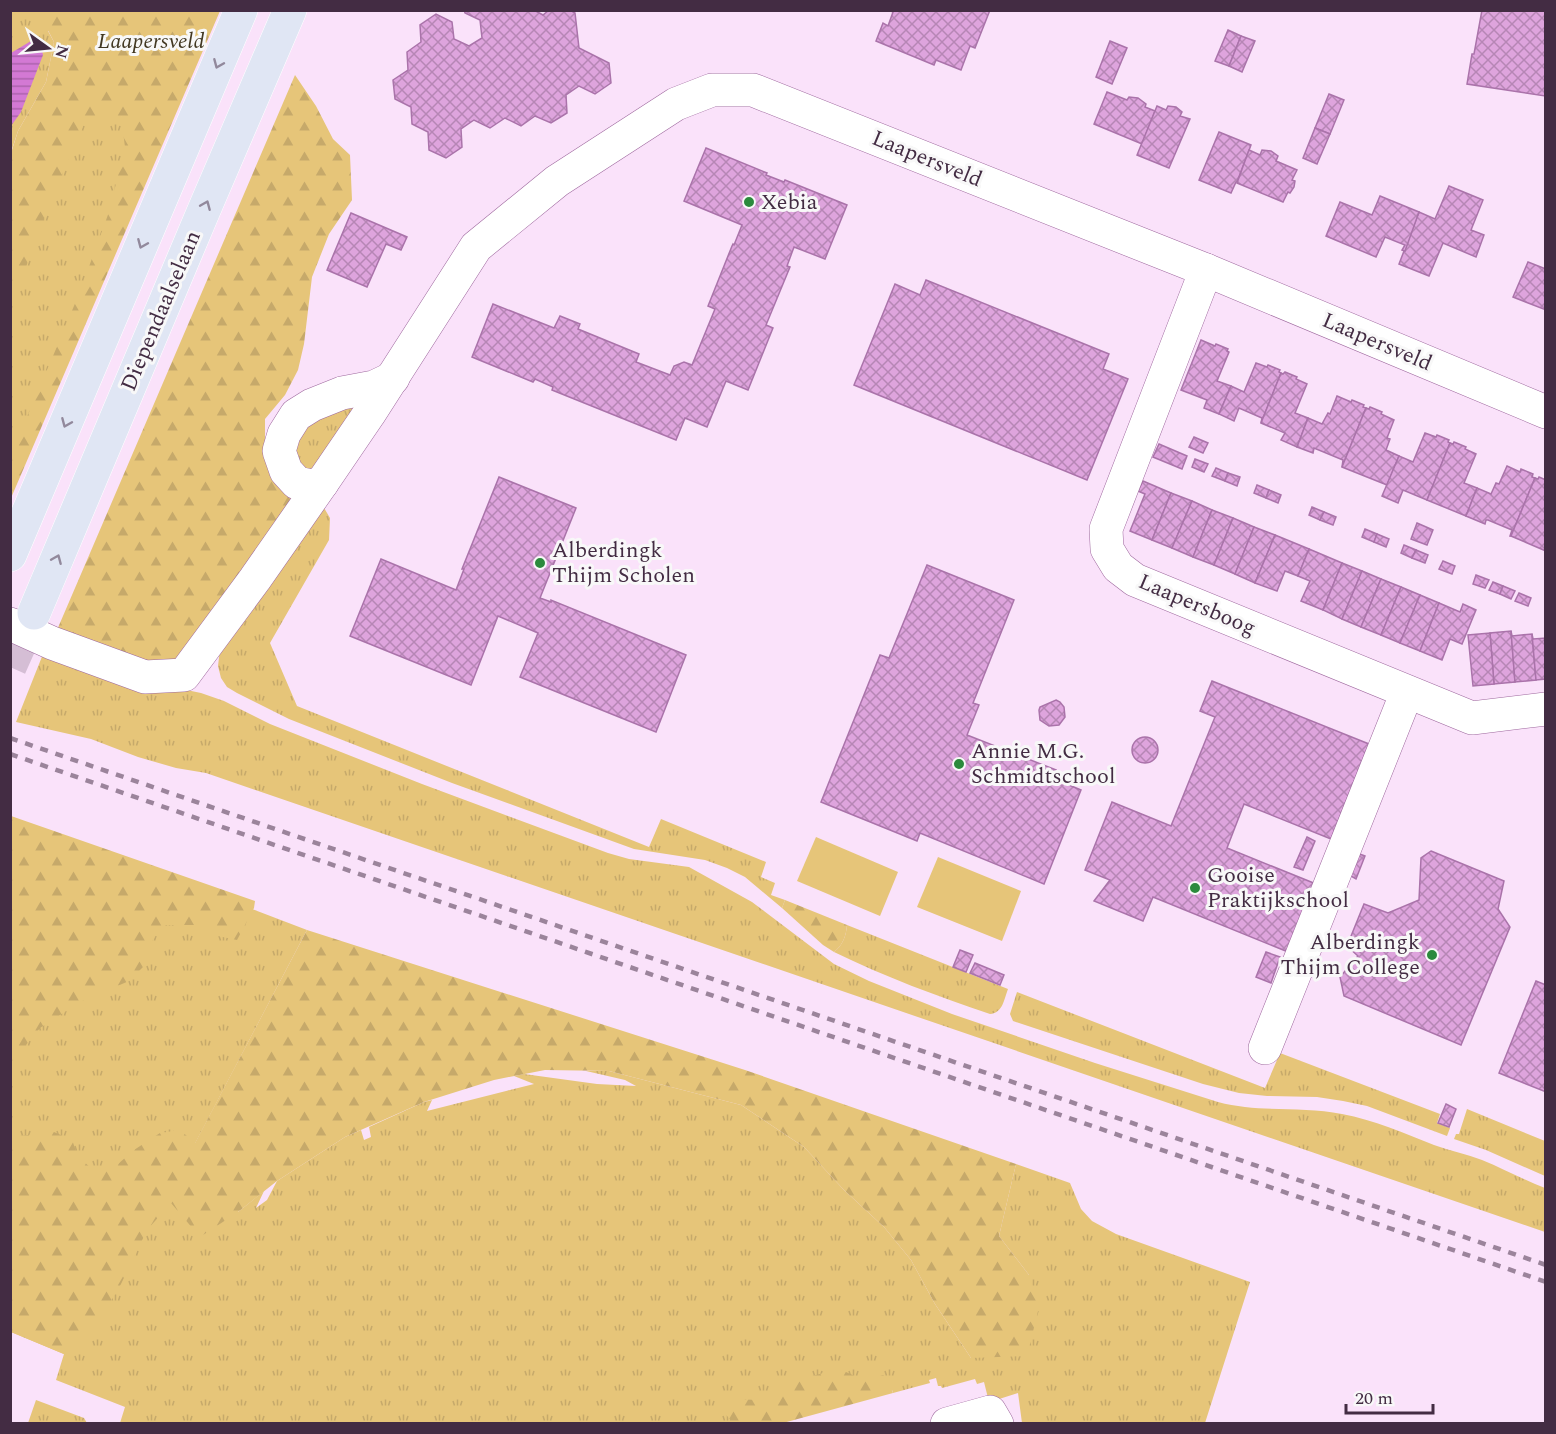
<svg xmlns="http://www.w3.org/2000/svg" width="1556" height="1434" font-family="Spectral,serif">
  <defs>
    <pattern id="grass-tufts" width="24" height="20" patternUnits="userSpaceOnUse" patternTransform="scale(1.5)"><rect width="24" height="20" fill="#e6c579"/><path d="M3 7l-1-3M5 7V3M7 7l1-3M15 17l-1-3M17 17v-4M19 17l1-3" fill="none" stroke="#c6a96a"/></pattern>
    <pattern id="forest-firs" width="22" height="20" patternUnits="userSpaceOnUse" patternTransform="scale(1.5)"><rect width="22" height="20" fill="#e6c579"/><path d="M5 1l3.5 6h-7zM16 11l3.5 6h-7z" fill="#c6a96a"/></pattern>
    <pattern id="water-rules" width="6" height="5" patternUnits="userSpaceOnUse" patternTransform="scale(1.5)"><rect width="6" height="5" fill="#d379d4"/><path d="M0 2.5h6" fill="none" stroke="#ad63ae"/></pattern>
    <pattern id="building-cross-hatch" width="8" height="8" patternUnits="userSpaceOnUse" patternTransform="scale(1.5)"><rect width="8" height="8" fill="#dea4dd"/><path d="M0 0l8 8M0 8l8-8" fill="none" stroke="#b686b5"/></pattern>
  </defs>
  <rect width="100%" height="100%" fill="#fae2fa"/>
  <g fill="url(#grass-tufts)">
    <polygon points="11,11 199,11 48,31 54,42 46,82 18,131 11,152"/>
    <polygon points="56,102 121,116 147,136 11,487 11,211"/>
    <polygon points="357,406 323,474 299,468 292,438 296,429 336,408"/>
    <polygon points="320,501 330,518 329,540 270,643 297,706 649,847 661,819 766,862 761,877 775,883 771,895 785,900 782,908 745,877 727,868 705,860 634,849 452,783 289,719 237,693 227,687 221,678 218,666 220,649"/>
    <path d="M45 649 148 682 201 693 224 701 270 724 422 784 608 853 629 859 689 867 752 902 834 964 869 981 952 1014 1095 1063 1218 1102C1259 1113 1301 1106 1342 1114 1374 1120 1404 1133 1434 1145 1450 1151 1467 1154 1482 1160 1504 1169 1524 1180 1545 1188V1232L206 773 176 768 138 757 91 739 16 722Z"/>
    <polygon points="10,816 307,930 167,1197 238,1212 264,1191 256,1208 267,1200 277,1181 345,1137 361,1130 364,1140 371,1137 369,1127 424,1102 432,1100 427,1111 534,1084 514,1076 524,1074 597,1084 636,1086 625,1080 586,1071 609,1071 741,1105 804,1147 844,1190 884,1227 911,1260 935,1304 971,1358 1029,1275 999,1236 1016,1164 1070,1183 1081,1209 1092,1221 1116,1234 1250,1282 1205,1423 1022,1423 1018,1393 996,1400 988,1398 984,1382 977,1384 975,1379 942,1388 941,1386 938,1386 936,1378 929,1380 930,1383 893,1393 892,1390 761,1423 120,1423 125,1407 56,1380 64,1354 11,1332"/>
    <path d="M847 925 1008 989C1004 999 1003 1013 990 1014 937 996 885 977 834 952 843 945 846 936 847 925Z"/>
    <polygon points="1017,992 1265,1088 1280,1053 1440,1114 1437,1123 1450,1128 1447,1136 1367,1106 1343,1101 1317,1097 1267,1096 1239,1093 1203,1084 1013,1021 1010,1014"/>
    <polygon points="1467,1109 1545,1141 1545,1176 1486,1150 1454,1139 1456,1134 1459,1134"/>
    <polygon points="36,1400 84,1418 87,1423 28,1423"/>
  </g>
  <g fill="url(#forest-firs)">
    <path d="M38 11H220L11 498V454L53 356 79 294 109 212 125 147 121 116 84 124C56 185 32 247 11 310V153L18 131 46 82 54 42Z"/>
    <polygon points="295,75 316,106 333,139 350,155 352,200 329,234 312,277 304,344 298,370 285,395 265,419 265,444 309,493 186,661 165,671 54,637"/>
    <polygon points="11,816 255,901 254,908 237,940 218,936 194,925 164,925 151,942 145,965 129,981 80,1002 40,1028 11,1063"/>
    <path d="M785 900 847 925C846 936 843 945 834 952L823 945 782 908Z"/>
    <polygon points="307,930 745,1070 1016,1164 999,1236 1029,1275 1039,1307 1027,1356 971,1358 935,1304 911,1260 884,1227 844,1190 804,1147 741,1105 609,1071 545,1070 494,1080 424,1102 345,1137 277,1181 238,1212 200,1237 171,1203 147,1230 121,1284 91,1334 66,1355 11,1332 11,1137 54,1132 72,1140 78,1156 97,1174 118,1164 134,1150 160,1133 180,1130 195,1143"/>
    <polygon points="827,1372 846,1372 861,1379 868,1380 883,1375 887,1378 893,1393 783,1423 733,1423 723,1411 725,1403 730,1399 760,1400 767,1398 794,1381"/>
  </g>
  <g fill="#e6c579">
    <polygon points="816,837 898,872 880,916 797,881"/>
    <polygon points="938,857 1021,891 1002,941 917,907"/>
  </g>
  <polygon fill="url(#water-rules)" points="31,41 41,46 43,55 21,112 11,126 11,53"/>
  <g fill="url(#building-cross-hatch)" stroke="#aa73aa" stroke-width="1.5">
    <polygon points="464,10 534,10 543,15 549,10 570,10 575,13 579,48 609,63 611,83 595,94 579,86 566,95 567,113 551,123 535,116 521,126 505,118 490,128 474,120 461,129 462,147 446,158 429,150 428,132 412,124 411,107 395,99 393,80 408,70 407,52 421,42 420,25 436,14 452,22 454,39 469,46 482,38 480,20 465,13"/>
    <polygon points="889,10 990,10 975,48 970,46 961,70 936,60 934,65 876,41 883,23 888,26 893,12"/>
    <polygon points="1482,10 1546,10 1545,96 1467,84 1472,54 1474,54"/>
    <polygon points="1228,30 1241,36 1229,66 1215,61"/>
    <polygon points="1241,36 1255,41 1242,72 1229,66"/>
    <polygon points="1110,41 1127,48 1112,84 1096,77"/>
    <polygon points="1107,92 1127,100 1129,97 1138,98 1146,104 1145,107 1155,111 1142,144 1094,124"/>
    <polygon points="1329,94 1344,100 1330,134 1315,128"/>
    <polygon points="1157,106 1166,110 1168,106 1176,107 1182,112 1180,116 1190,119 1169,168 1137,155"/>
    <polygon points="1315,128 1330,134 1317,164 1303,158"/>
    <polygon points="1219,132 1251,145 1237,182 1236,182 1231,193 1199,180"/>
    <polygon points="706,148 767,173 766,175 784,182 785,180 847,205 825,259 794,247 787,266 790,267 766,325 773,328 748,390 726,381 707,427 685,418 676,440 552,390 553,387 535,379 533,382 472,357 493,304 554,328 560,316 580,324 578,329 639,354 636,362 670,375 674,366 684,362 692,365 715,309 708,306 732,246 733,244 734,245 742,225 684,201"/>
    <polygon points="1249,150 1260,155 1262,150 1271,151 1278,156 1276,161 1297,170 1292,180 1295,181 1294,187 1290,193 1288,192 1283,202 1237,183"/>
    <polygon points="1449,186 1483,200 1471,230 1484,235 1476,257 1443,243 1429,276 1399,264 1419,212 1435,219"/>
    <polygon points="1380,196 1419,212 1405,251 1402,250 1405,245 1385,237 1376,257 1326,236 1340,202 1372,215"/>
    <polygon points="351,213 407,237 401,250 386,244 367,287 327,270"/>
    <polygon points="1528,262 1546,269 1546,310 1513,297"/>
    <polygon points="926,280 1109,354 1103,369 1128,379 1087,480 854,385 895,284 920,295"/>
    <polygon points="1201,340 1215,346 1216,344 1228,349 1227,351 1229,352 1217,381 1231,386 1219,414 1204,408 1207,400 1181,390"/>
    <polygon points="1256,363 1267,367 1268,365 1280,370 1279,372 1281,373 1261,423 1262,418 1239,408 1234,421 1219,414 1231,386 1244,392"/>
    <polygon points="1285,372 1297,377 1296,379 1307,384 1295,413 1308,418 1297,447 1281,440 1285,433 1261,423 1281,373 1283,374"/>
    <polygon points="1337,396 1351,402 1352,400 1364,405 1363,407 1366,408 1342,467 1343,460 1314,448 1313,453 1297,447 1308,418 1322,424 1328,413 1330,414"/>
    <polygon points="1370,407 1382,412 1381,414 1394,420 1387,438 1390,439 1386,450 1399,456 1387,485 1342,467 1366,408 1369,409"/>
    <polygon points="1425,433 1436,437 1437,435 1449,440 1448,442 1450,443 1427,500 1403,490 1398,503 1382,496 1399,456 1413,462"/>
    <polygon points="1194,437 1208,443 1203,453 1189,447"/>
    <polygon points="1454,442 1466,447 1465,449 1476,454 1464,483 1477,488 1466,516 1427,500 1450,443 1453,444"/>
    <polygon points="1159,444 1187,456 1182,469 1153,457"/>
    <polygon points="1195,459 1208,464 1204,472 1192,467"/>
    <polygon points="1507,466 1520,472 1521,469 1533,474 1532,477 1535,478 1511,536 1510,536 1512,530 1488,520 1486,520 1485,524 1466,516 1477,488 1491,494 1496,483 1499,484"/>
    <polygon points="1216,468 1228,473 1225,481 1212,476"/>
    <polygon points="1228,473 1240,477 1237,486 1225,481"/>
    <polygon points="499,477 576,508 540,598 551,602 551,600 686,655 656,732 520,677 538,633 498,616 471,685 350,636 381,559 456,590 464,569 462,569"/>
    <polygon points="1539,477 1546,480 1546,551 1511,536 1535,478 1538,479"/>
    <polygon points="1143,481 1171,493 1152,540 1130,531 1145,494 1138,491"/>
    <polygon points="1257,485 1269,490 1266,498 1254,493"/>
    <polygon points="1269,490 1281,495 1278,503 1266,498"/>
    <polygon points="1171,493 1192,501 1172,548 1152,540"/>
    <polygon points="1192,501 1212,510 1193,557 1172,548"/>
    <polygon points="1312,507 1324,512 1320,520 1309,515"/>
    <polygon points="1212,510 1233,518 1214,565 1193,557"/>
    <polygon points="1324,512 1336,517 1333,525 1320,520"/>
    <polygon points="1233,518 1254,527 1235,574 1214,565"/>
    <polygon points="1417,523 1433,530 1427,545 1411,539"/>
    <polygon points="1254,527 1275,535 1255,583 1235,574"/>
    <polygon points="1365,529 1377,534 1374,542 1362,537"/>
    <polygon points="1377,534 1389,539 1386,547 1374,542"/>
    <polygon points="1275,535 1309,549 1298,576 1285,571 1277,591 1255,583"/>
    <polygon points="1404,545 1416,550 1412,558 1401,553"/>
    <polygon points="1309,549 1342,563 1323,610 1301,601 1310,581 1298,576"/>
    <polygon points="1416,550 1428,555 1425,563 1412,558"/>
    <polygon points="1443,561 1455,566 1452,574 1439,569"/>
    <polygon points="1342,563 1362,571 1342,619 1323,610"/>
    <polygon points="927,565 1014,600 973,703 979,705 967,735 1056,770 1052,778 1081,790 1044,884 920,833 917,841 821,802 880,655 889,658"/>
    <polygon points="1362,571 1381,579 1361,627 1342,619"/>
    <polygon points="1476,575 1489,580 1485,588 1473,584"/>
    <polygon points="1381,579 1401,587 1381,635 1361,627"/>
    <polygon points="1493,582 1503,586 1500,594 1489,590"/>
    <polygon points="1503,586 1515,591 1511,599 1500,594"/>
    <polygon points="1401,587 1420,595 1400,643 1381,635"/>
    <polygon points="1519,593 1531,598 1528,606 1515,601"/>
    <polygon points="1420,595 1439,603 1420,651 1400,643"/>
    <polygon points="1439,603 1460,612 1463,604 1476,610 1462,644 1450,639 1442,660 1420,651"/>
    <polygon points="1511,631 1515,682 1494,684 1490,633"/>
    <polygon points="1511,631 1512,636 1532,634 1536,680 1515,682"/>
    <polygon points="1490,633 1494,684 1473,686 1468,635"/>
    <polygon points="1532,634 1533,639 1546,638 1546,679 1536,680"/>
    <polygon points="1212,681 1369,744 1331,839 1244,804 1227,848 1321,886 1293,954 1153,897 1143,921 1094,901 1110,880 1085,870 1112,802 1171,826 1215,717 1200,711"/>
    <polygon points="1056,700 1060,702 1064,707 1065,717 1059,725 1049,726 1040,720 1039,710 1040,707"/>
    <circle cx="1145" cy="750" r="13"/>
    <polygon points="1307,837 1315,841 1303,870 1294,867"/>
    <polygon points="1431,851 1504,881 1498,909 1510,927 1461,1045 1344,996 1340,977 1358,956 1347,946 1364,904 1388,913 1419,900 1421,858"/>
    <polygon points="1357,853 1365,856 1356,879 1349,875"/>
    <polygon points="960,950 973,955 966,972 953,967"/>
    <polygon points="1266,952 1280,957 1271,983 1256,977"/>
    <polygon points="975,963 1004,975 1000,985 970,973"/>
    <polygon points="1536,981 1546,985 1546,1092 1499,1073"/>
    <polygon points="1446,1104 1456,1109 1449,1127 1438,1123"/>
  </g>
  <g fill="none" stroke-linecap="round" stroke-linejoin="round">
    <polyline stroke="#d5bed5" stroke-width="33" stroke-dasharray="33 16" stroke-linecap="butt" points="10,667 34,613"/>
    <defs>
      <g id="minor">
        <polyline points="1206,270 1106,529 1107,549 1118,567 1135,580 1472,718 1546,709"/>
        <polyline points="322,483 311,486 297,483 286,471 279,451 284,434 296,415 312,405 342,393 374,387 393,378"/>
        <polyline points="10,624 52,643 145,677 184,675 255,579 322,483 369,414 476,247 557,181 676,104 712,90 753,90 1206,270 1546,412"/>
        <polyline points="1265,1048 1407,692"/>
        <polyline points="947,1424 990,1412 997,1424"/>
      </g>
      <g id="major">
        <polyline points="10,555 241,10"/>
        <polyline points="34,613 204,210 290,10"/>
      </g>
    </defs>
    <use href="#minor" stroke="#9e689e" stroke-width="34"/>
    <use href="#major" stroke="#fff" stroke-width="34"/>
    <use href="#minor" stroke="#fff" stroke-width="33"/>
    <use href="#major" stroke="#e0e6f4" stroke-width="33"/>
    <g stroke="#9b849b" stroke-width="4.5" stroke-dasharray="8 8" stroke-linecap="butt">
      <polyline points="10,738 1546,1265"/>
      <polyline points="10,754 1546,1282"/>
    </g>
  </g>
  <defs><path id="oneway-chevron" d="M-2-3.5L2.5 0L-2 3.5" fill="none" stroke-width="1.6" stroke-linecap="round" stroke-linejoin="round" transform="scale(1.5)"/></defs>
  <g stroke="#92899c">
    <use href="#oneway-chevron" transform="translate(218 64) rotate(113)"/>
    <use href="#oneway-chevron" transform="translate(206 205) rotate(-67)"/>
    <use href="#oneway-chevron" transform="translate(142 244) rotate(113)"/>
    <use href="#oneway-chevron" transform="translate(66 423) rotate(113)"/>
    <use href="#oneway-chevron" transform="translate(57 559) rotate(-67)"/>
  </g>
  <g fill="#2b8a3d" stroke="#f8f8f8" stroke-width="2">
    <circle cx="749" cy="202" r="6"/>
    <circle cx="540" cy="563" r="6"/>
    <circle cx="959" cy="764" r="6"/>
    <circle cx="1195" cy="888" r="6"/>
    <circle cx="1432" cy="955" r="6"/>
  </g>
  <g text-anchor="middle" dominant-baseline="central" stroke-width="6" stroke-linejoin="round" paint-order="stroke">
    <g font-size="22" font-style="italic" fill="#423822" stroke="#f8f8f8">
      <text x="151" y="41">Laapersveld</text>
    </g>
    <g font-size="22" fill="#432c43" stroke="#f8f8f8">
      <text transform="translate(927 159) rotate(22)">Laapersveld</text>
      <text transform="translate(161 311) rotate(-67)">Diependaalselaan</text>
      <text transform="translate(1377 342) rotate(23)">Laapersveld</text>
      <text transform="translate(1197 605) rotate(23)">Laapersboog</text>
    </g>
    <g font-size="22" fill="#432c43" stroke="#f8f8f8" text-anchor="start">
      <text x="761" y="202">Xebia</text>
      <text x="552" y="550">Alberdingk<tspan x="552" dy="25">Thijm Scholen</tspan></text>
      <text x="971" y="751">Annie M.G.<tspan x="971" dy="25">Schmidtschool</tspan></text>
      <text x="1207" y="875">Gooise<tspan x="1207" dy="25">Praktijkschool</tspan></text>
      <text x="1420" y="942" text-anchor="end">Alberdingk<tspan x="1420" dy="25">Thijm College</tspan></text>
    </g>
  </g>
  <rect width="1556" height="1434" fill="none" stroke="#432c43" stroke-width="24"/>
  <g transform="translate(48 48) rotate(105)" stroke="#f8f8f8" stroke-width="4.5" paint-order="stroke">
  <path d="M0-4.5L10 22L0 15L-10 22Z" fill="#432c43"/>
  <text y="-9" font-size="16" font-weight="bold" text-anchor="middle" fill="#432c43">N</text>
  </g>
  <path d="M1346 1404v9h87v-9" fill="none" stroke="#432c43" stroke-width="3"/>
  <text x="1355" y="1404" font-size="18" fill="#432c43" stroke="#f8f8f8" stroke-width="4.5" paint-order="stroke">20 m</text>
</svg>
